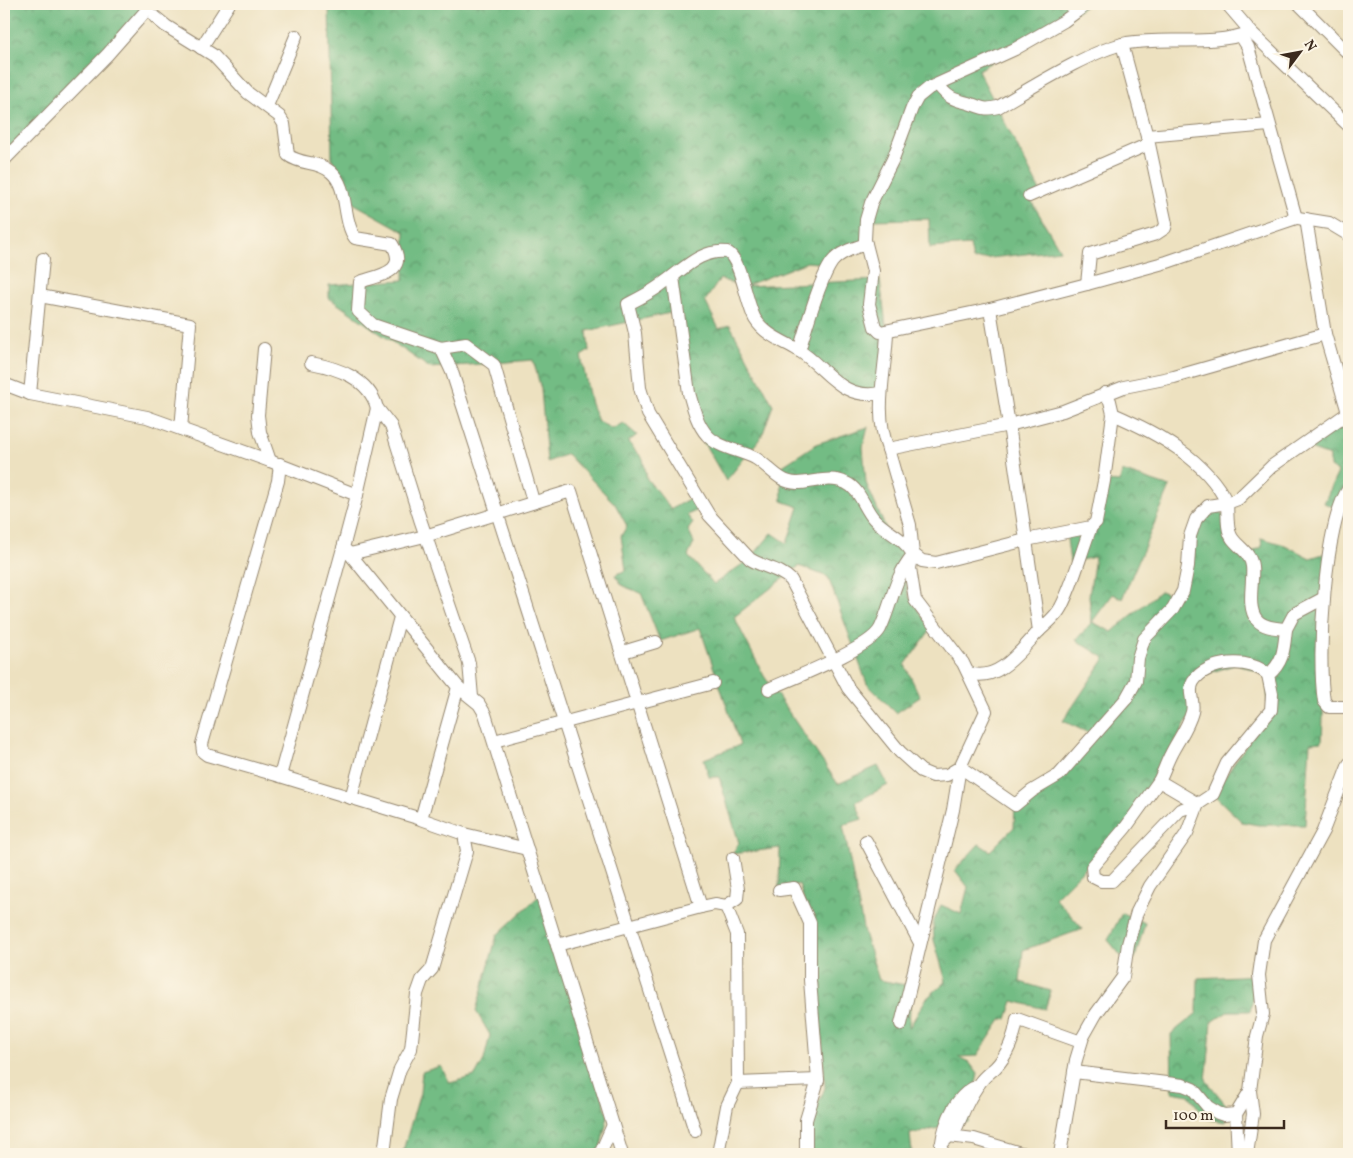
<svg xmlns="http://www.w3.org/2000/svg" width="1353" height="1158" font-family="Vollkorn,serif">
  <defs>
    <pattern id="forest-crowns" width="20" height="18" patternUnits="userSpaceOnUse" patternTransform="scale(1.25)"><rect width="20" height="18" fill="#73bc84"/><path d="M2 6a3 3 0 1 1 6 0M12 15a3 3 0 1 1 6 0" fill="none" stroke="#60996b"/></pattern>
  </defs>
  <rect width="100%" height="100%" fill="#fcf5e5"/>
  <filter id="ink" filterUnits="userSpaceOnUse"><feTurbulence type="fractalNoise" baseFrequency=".02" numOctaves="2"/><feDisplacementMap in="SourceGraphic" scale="10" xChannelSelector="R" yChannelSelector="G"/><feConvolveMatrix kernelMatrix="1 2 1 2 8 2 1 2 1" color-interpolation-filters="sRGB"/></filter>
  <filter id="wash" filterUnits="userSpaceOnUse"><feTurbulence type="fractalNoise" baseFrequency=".0096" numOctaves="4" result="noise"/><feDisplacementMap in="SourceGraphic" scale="20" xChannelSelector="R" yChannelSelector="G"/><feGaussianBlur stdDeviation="1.12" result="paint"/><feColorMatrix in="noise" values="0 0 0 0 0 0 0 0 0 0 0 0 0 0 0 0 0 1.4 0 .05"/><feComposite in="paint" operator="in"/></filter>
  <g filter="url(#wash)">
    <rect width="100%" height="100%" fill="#ede1c0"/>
    <g fill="url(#forest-crowns)" stroke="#577351">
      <polygon points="4,4 147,4 117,40 4,152"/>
      <polygon points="329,4 1089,4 978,70 1040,191 1029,197 1060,250 973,260 970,245 930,248 929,219 866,220 865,240 831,264 807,262 745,286 880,280 887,332 880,393 864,395 771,335 743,287 720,279 705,301 719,329 730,325 773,405 762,436 726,481 704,443 679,311 587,331 589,351 581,356 591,404 598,421 612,429 623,423 637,435 628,442 643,459 647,479 671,509 692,497 696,511 687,515 693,523 688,530 694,543 688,556 714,584 750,559 772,533 787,543 799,507 782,501 781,467 816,444 868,427 863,447 866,483 890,538 913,554 903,570 909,596 931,629 905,665 920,697 896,713 867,684 828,577 799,566 734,617 764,676 838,784 878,766 888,785 856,802 862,819 843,825 864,933 879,980 911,986 909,1028 926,999 946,981 934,940 933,923 941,905 961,914 968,887 955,870 979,844 990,851 1014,827 1015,805 1047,784 1093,735 1063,721 1105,658 1076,640 1092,622 1089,596 1095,557 1070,562 1066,532 1091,527 1104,481 1120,482 1122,471 1170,487 1122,599 1113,594 1092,622 1112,632 1160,591 1172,595 1188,549 1193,526 1218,503 1229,531 1248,554 1262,547 1261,538 1285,545 1310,558 1330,552 1322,742 1310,743 1305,825 1258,825 1242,822 1213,794 1267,715 1268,675 1237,664 1197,677 1192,713 1126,827 1055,898 1083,929 1023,950 1020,982 1051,991 1045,1009 1013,1001 1007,1019 1001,1020 977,1056 958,1057 969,1062 978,1074 968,1122 910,1134 912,1154 812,1154 812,1117 825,1088 822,1036 810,923 799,884 779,890 780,848 732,854 739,843 719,777 709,777 704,759 740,745 700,628 660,641 641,593 623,586 615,575 626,570 621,536 627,526 615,504 567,454 547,462 541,389 533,360 430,368 329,298 329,285 404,280 405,232 353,203 332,159"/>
      <polygon points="1349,413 1349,513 1324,503 1338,472 1330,467 1330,456 1301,446"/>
      <polygon points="541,894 608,1116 599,1154 402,1154 420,1093 422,1072 441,1066 450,1083 475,1076 484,1060 490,1035 476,1011 497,935"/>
      <polygon points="1122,913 1145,923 1135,958 1122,957 1108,940"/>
      <polygon points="1259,975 1250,1011 1229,1011 1212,1022 1206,1080 1227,1106 1225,1122 1206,1119 1189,1095 1172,1092 1171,1034 1197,1013 1198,978"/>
    </g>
  </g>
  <g filter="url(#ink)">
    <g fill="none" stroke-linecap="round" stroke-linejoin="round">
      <defs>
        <g id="minor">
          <polyline points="1227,4 1251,32 1349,126"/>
          <polyline points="1299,4 1349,54"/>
          <path d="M155 17 166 26 213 55 248 93 279 116 284 124 288 155C300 165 319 161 331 172 349 187 342 220 355 238L392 244C409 272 380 275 360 282L358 311 373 325 441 348 452 372 695 1131"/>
          <polyline points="1122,44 1149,144 1166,224 1165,228 1156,234 1090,254 1087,284 1167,262 1296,218 1248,47 1241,36"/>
          <polyline points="201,48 229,4"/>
          <path d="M938 85C950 100 954 99 971 104 984 108 983 110 998 107 1031 88 1091 50 1127 43 1169 36 1211 47 1251 32"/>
          <polyline points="267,106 296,36"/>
          <polyline points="1147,136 1269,125"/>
          <polyline points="4,160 107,55 152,4"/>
          <polyline points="1029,196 1149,144"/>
          <polyline points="1298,218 1329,223 1349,235"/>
          <path d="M673 277 689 393C693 407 697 424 707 435 718 448 740 450 755 458 769 466 779 483 797 483 813 483 830 475 846 483 860 489 864 508 874 519 887 533 903 537 913 554L910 568 915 600 963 663 986 711 960 767 953 810 901 1024"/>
          <polyline points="1087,284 990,309 880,332 875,327 869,304 873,271 865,240 866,220 871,203 893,159 912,108 918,97 929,88 1015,49 1064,21 1087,4"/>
          <polyline points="40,296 190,324 181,429"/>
          <polyline points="990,309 1009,425 1063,411 1124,387 1174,377 1325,334 1306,219"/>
          <path d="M887 332C886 371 873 411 888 449L1009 425 1026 540 1091 527 1096 522 1104 481 1113 414"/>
          <polyline points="1325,334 1349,416"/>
          <polyline points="441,348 466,344 494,365 533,501"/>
          <polyline points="264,349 258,415 260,432 270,461"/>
          <path d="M799 351C806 328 819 280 832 262 840 252 854 248 866 244"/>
          <path d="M311 363C337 368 369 378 377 408"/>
          <polyline points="4,384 30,394 147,417 270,461 357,495 343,548 350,554 458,687 421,819 464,834 467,851 432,969 422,980 417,994 411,1049 400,1069 391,1099 384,1154"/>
          <path d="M880 393C841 401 826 367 798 350 783 341 765 335 755 319 746 303 741 259 727 252 700 249 683 270 662 284 652 292 640 298 628 304L635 333 640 388 648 414 709 515 750 559C764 568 779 568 791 580L848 688 900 752 921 771 933 776 947 775 960 767"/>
          <path d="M1105 393 1110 401 1113 414C1157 433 1206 459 1227 503L1238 499 1272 466 1348 413"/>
          <polyline points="30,394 43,259"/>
          <polyline points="888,449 910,525 913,554 922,561 936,563 1026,540 1039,631"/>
          <polyline points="280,464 278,481 202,744 203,752 207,755 280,776"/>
          <path d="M1349 488C1324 523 1317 658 1324 701L1329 707H1349"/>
          <polyline points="357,495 377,408 391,426 420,519 469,663 472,697"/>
          <polyline points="343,548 280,776 421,819"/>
          <polyline points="350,554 425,536 571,491 701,907"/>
          <polyline points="623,652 656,642"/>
          <path d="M969 673C998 683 1021 650 1038 632 1046 624 1056 617 1061 607 1074 582 1081 552 1091 527"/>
          <path d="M1268 675 1272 694 1271 710 1227 763 1213 794 1198 804 1159 781C1163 773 1166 764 1170 756 1177 741 1188 728 1192 712 1195 701 1187 692 1193 682 1206 660 1252 657 1268 675 1284 662 1284 648 1286 629"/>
          <polyline points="458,687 479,704 485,714 622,1154"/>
          <path d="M769 689C793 678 869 649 880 629 892 604 894 578 912 556"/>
          <polyline points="494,741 713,683"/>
          <path d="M960 767 1015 805 1032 791 1059 775 1126 699 1136 681 1138 658 1144 639 1173 609 1183 591 1188 566 1190 536 1196 519 1208 506 1227 503C1228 514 1226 529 1232 538 1239 548 1250 552 1252 566 1254 582 1246 607 1257 620 1264 628 1277 628 1286 629L1294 614 1324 598"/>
          <polyline points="351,798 400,617"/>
          <polyline points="464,834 527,849"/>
          <polyline points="866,841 920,943"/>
          <polyline points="779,890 794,888 810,923 810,980 818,1080 806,1120 806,1154"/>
          <polyline points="557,945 701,907 715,904 726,906"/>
          <polyline points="1074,1072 1183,1085 1193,1089 1208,1107 1218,1113 1224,1115 1236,1114 1250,1091"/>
          <polyline points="738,1083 818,1080"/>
          <polyline points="1236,1114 1238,1154"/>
          <path d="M953 1136C961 1117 968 1098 981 1081 985 1076 990 1072 995 1068 1007 1056 1015 1036 1017 1019L1081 1042"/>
          <polyline points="941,1145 949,1136 974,1139 1024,1154"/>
          <polyline points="600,1154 613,1125"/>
          <polyline points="718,1154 727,1106 738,1083 737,934 726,906 737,899 738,889 733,858"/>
          <path d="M941 1154C941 1132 952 1100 973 1088"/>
          <polyline points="1060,1154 1076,1060 1083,1037 1096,1014 1123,977 1128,944 1137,912 1150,886 1187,833 1198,804 1180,810 1112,881 1101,881 1093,877 1092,867 1126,827 1159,781"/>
          <polyline points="1247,1154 1253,1114 1250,1091 1257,1036 1263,1014 1259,975 1264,940 1323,831 1349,764"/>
        </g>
      </defs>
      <use href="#minor" stroke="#94866f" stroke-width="14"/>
      <use href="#minor" stroke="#fff" stroke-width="12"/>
    </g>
  </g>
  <rect width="1353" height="1158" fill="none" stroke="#fcf5e5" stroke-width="20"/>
  <g transform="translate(1300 52) rotate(58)" stroke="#fcf5e5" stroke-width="4" paint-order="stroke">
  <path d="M0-4L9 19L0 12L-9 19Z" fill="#3b2a1e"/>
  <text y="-8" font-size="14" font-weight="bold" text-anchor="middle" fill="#3b2a1e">N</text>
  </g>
  <path d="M1166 1120v8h118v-8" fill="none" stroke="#3b2a1e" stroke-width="2.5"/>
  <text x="1173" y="1120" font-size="15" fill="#3b2a1e" stroke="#fcf5e5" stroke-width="4" paint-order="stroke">100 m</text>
</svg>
